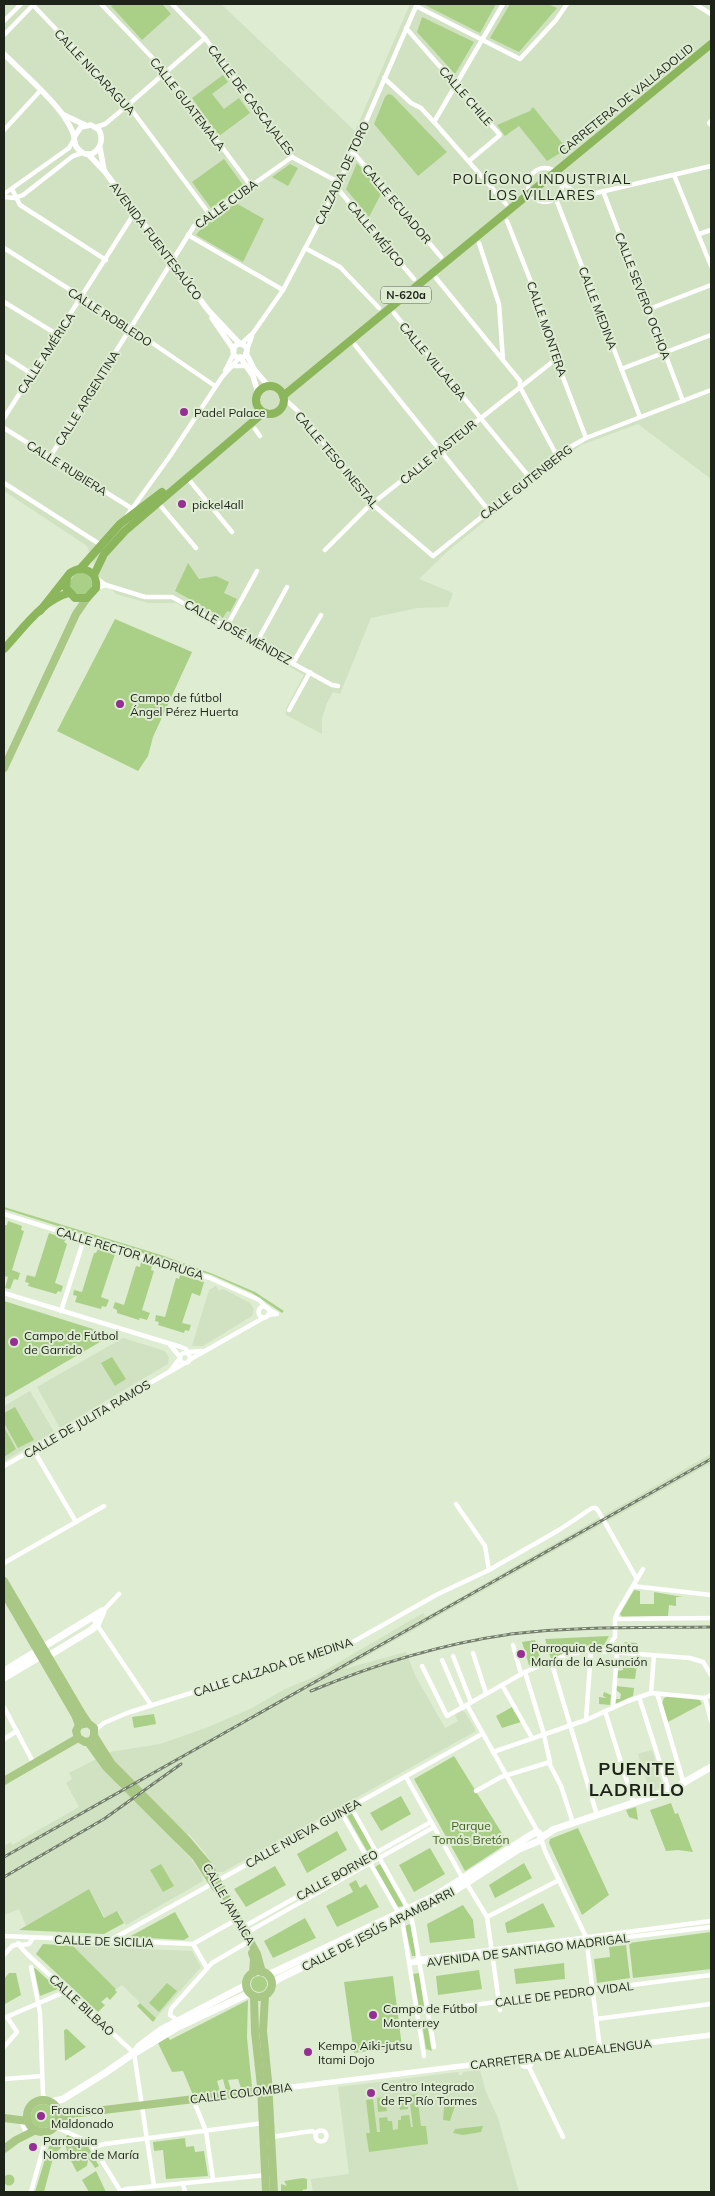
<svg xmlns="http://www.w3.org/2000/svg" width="715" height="2196" font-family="Mulish,sans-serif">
  <rect width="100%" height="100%" fill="#deecd2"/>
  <g fill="#d0e2c1">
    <polygon points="4,4 221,4 355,131 410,4 711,4 711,479 638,424 581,445 557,463 449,550 419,579 453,593 448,607 417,608 371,618 340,694 333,692 327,703 322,718 322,734 286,715 286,708 304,675 176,603 148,603 116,594 98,576 87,546 4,491"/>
    <polygon points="216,1286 219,1291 223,1289 250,1303 254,1309 252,1316 203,1346 192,1346 209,1290"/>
    <polygon points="123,1338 165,1351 169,1358 168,1364 60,1428 37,1387"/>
    <polygon points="30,1391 54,1432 4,1461 4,1406"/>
    <polygon points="711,1454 711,1463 344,1669 406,1652 415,1675 445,1728 458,1721 455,1715 462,1711 465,1712 476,1731 223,1872 216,1872 206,1854 189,1834 176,1843 191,1859 202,1875 203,1881 126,1925 118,1911 105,1918 89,1889 26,1926 19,1909 4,1915 4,1846 11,1842 12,1845 79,1807 66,1783 72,1779 69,1773 110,1752 160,1744 206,1728 252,1708 285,1689 314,1677 423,1613 426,1617"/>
    <polygon points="652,1750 663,1787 650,1792 638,1754"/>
    <polygon points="73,1946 192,1951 201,1967 156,2018 122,1985 116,1989"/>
    <polygon points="480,2070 486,2092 498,2118 519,2192 313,2192 311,2179 349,2174 338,2087 458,2072 459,2075 462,2075 463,2072"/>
  </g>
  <g fill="#aad088">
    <polygon points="113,4 162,4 171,14 142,40 111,6"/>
    <polygon points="426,4 496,4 480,33 425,5"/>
    <polygon points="510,4 548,4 557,8 519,52 490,38"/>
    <polygon points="422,17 474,42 455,74 417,32"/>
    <polygon points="223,75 228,82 212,94 224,109 239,98 250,113 219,136 192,98"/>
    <polygon points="388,94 392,95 447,152 418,176 374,124 385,97"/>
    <polygon points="533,107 567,149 547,161 519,126 505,136 497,125 530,111"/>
    <polygon points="224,159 243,185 211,208 192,182"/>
    <polygon points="357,163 382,192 369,217 346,189"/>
    <polygon points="290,164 298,168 288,186 272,177"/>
    <polygon points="236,203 264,219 243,262 196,235 201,229"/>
    <polygon points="188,563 199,579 216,576 229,582 224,593 237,599 230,612 227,611 223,618 175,591"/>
    <circle cx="81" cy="584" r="11"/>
    <polygon points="115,619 192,652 153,737 148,756 138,771 57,731"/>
    <polygon points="4,1207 161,1255 213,1274 255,1292 284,1311 282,1313 252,1293 212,1275 4,1209"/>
    <polygon points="8,1221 22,1226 21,1230 24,1231 12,1270 20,1273 18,1280 14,1279 10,1289 5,1288 8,1277 4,1276 4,1225 7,1225"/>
    <polygon points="49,1233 66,1239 64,1242 67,1244 55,1283 63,1286 61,1292 58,1291 56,1294 28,1286 29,1283 25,1282 27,1275 35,1277"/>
    <polygon points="98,1249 115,1254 101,1297 109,1300 106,1307 102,1306 101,1309 75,1302 77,1296 73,1295 74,1290 82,1292 94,1253 96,1253"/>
    <polygon points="141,1262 152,1266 151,1270 154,1271 142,1310 150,1313 147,1320 140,1318 139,1320 117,1313 117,1310 113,1308 115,1302 124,1305 136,1266 140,1267"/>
    <polygon points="180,1275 204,1282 200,1296 192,1293 182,1323 191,1325 189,1331 185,1330 184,1333 158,1325 159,1322 155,1321 156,1315 165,1317 176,1278 179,1279"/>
    <polygon points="4,1301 112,1335 4,1398"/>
    <polygon points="112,1357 126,1379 115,1386 101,1363"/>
    <polygon points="15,1407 34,1440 18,1448 4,1423 4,1413"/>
    <polygon points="4,1427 16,1449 4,1457"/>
    <polygon points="634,1590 640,1591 640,1604 654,1604 654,1592 683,1597 676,1597 676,1606 669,1605 668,1616 622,1617 620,1614"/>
    <polygon points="609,1636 604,1645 592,1644 551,1659 545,1639"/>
    <polygon points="535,1640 541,1662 531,1666 529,1665 522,1642"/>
    <polygon points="624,1642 637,1643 635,1652 623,1650 626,1644"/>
    <polygon points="627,1663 634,1664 634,1668 636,1669 637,1664 635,1679 617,1678 617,1671 623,1670 623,1664 625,1664 626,1670"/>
    <polygon points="616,1686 634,1688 633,1696 615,1704 615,1699 620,1699 621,1694 616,1690"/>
    <polygon points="604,1692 611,1695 610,1705 599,1704 599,1697 607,1698 603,1696"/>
    <polygon points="668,1696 699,1699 702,1704 668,1722 662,1703 664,1698"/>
    <polygon points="512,1707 521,1722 502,1728 496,1716"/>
    <polygon points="154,1714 156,1724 134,1728 132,1717"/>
    <polygon points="454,1756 508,1843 465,1871 414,1779"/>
    <polygon points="401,1796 411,1814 381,1831 370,1813"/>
    <polygon points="671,1803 675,1814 678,1813 693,1852 678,1850 666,1851 650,1810"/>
    <polygon points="636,1807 638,1820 629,1817 626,1810"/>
    <polygon points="351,1811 372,1848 367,1851 346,1814"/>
    <polygon points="578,1828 609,1895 582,1915 549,1843 550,1839"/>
    <polygon points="337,1831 347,1850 307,1873 297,1854"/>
    <polygon points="430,1848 445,1874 414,1892 399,1865"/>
    <polygon points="524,1863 532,1878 495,1898 489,1885"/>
    <polygon points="161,1864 174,1886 163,1892 150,1870"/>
    <polygon points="380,1864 403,1905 403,1906 398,1907 375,1867"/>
    <polygon points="275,1866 286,1885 246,1907 234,1889"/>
    <polygon points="356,1880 360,1888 366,1884 379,1907 337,1927 326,1906 353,1892 349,1884"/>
    <polygon points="89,1889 104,1918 117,1911 124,1923 104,1934 19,1930"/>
    <polygon points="543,1903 555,1927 507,1933 505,1923"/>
    <polygon points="463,1905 473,1920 475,1938 430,1943 427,1924"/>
    <polygon points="175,1912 189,1937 184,1940 129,1937"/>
    <polygon points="305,1918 316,1938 273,1958 264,1941"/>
    <polygon points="410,1924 416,1954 415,1956 412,1956 405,1926"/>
    <polygon points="711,1932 711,1969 633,1978 629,1943"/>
    <polygon points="43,1944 73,1946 116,1989 115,1990 117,1992 110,2000 107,1997 101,2002 105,2005 98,2012 36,1954"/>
    <polygon points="626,1945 630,1978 597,1983 594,1959 610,1957 609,1947"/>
    <polygon points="564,1963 565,1979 516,1984 514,1969"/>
    <polygon points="34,1968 35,1968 58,1989 40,1996"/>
    <polygon points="479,1970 482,1989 438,1995 436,1976"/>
    <polygon points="9,1973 16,1973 21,1995 5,2004 4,1979"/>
    <polygon points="419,1973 424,2006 421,2008 419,2007 413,1974"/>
    <polygon points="393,1976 402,2047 354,2053 344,1982"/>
    <circle cx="259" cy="1984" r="8"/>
    <polygon points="167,1983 177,1991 159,2012 149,2003"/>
    <polygon points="248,2000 247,2038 252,2087 241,2088 238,2079 228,2080 231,2090 226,2091 223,2079 217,2081 220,2091 193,2095 183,2071 172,2072 158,2043 168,2037 170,2040"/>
    <polygon points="140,2003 156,2018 153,2022 137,2006"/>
    <polygon points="427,2022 431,2048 432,2051 426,2049 422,2023"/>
    <polygon points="67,2029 86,2047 65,2061 64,2030"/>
    <polygon points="417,2094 421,2126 426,2126 428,2144 369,2152 366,2133 370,2133 366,2100 373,2099 377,2132 380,2132 379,2118 387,2117 388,2121 392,2121 393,2130 398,2129 398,2120 401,2120 401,2116 409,2115 411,2127 413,2127 409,2095"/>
    <polygon points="407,2095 408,2109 400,2110 398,2096"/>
    <polygon points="385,2097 387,2111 378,2112 377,2098"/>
    <polygon points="448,2100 457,2100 450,2121 443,2120 444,2107"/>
    <circle cx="43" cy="2116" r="12"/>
    <polygon points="483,2126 481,2132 463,2135 453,2133 455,2129"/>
    <path d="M68 2134 86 2143 99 2166 95 2168C89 2157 80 2151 67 2151L64 2139Z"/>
    <polygon points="185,2138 186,2147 194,2146 195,2152 204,2151 208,2176 166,2179 163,2150 154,2151 153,2142"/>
    <polygon points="60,2142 61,2148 54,2154 44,2192 35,2192 49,2146"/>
    <polygon points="67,2154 75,2154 88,2160 87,2166 77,2172 70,2159 66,2161 65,2159"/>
    <polygon points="96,2171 106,2192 89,2192 82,2180"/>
    <circle cx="9" cy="2180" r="5.5"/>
    <polygon points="303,2178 307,2179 307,2189 302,2190 304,2192 281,2192 281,2184 287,2186 284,2181"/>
  </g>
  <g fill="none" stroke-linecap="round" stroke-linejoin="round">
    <g stroke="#fff" stroke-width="4.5">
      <polyline points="32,4 128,105 210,215"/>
      <polyline points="101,4 166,72 251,186"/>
      <polyline points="172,4 205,38 292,157 340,183"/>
      <polyline points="695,4 711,14"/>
      <polyline points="416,6 520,59 556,20 567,4"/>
      <polyline points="4,21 21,4"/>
      <polyline points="406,28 500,135 469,161"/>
      <polyline points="4,35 34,4"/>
      <polyline points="384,78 411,103 421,108 434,122 506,204"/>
      <polyline points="711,121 709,123 711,125"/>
      <polyline points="434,122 503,4"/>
      <polyline points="96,127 105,124 128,105 205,38"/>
      <polyline points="4,130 40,91"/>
      <polyline points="353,152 441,257"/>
      <circle cx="545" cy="185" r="17"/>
      <polyline points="674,175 711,266"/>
      <polyline points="562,183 575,192"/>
      <polyline points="337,188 414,279"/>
      <polyline points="12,189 20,205 106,260"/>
      <polyline points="603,191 683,401"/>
      <polyline points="4,194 69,148 74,139"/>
      <polyline points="559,196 575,192 592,194 711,166"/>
      <polyline points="4,197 15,198 23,195 73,156 82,153"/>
      <polyline points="556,199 640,417"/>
      <polyline points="507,221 535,292 556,359 586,438"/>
      <polyline points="699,234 711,230"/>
      <polyline points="188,235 283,290"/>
      <polyline points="479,243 499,304 503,360"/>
      <polyline points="4,248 126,325 215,386"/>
      <polyline points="305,248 340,267 379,308"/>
      <polyline points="436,278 520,381 520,387 557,456"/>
      <polyline points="4,302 58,335"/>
      <polyline points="649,309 711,285"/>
      <polyline points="394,313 530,478"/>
      <polyline points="241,344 253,333 283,290 337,188 417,4"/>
      <polyline points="355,345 489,511"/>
      <polyline points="247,350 252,336"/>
      <polyline points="4,356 32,374"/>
      <polyline points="232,366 247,366"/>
      <polyline points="621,369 711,335"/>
      <polyline points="225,371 234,353"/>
      <polyline points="288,402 301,414 372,504 433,556 565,450 586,438 711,390"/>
      <polyline points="4,418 135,212"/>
      <polyline points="4,428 131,508"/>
      <polyline points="255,429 260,436"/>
      <polyline points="50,457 194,226 292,157"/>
      <polyline points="190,481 232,532"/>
      <polyline points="4,483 101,545"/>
      <polyline points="159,504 196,548"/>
      <polyline points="126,517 170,456 222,377 240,357"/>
      <polyline points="325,550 368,507 556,359"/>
      <polyline points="96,578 106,585 96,588"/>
      <polyline points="106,585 145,597 172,597 332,685 338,686"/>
      <polyline points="227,626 257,571"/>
      <polyline points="257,642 287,587"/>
      <polyline points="293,663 321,615"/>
      <polyline points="289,710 310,672"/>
      <polyline points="4,1214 210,1278 259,1300 267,1308"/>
      <polyline points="4,1293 181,1347 186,1349 188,1354"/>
      <circle cx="264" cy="1312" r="5.5"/>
      <polyline points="61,1311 84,1239"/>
      <polyline points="268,1315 277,1314 268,1309"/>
      <polyline points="170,1345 180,1357"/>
      <polyline points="186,1352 202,1351"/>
      <circle cx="185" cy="1358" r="5"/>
      <polyline points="189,1360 265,1317"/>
      <polyline points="170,1371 180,1358"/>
      <polyline points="33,1449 76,1522"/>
      <polyline points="4,1466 185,1363"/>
      <polyline points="456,1504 485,1546 489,1570"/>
      <polyline points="4,1563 104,1506"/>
      <polyline points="633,1586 711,1595"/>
      <polyline points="103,1611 119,1594"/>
      <polyline points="93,1619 151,1705"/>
      <polyline points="615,1619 711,1618"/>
      <polyline points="513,1645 521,1674"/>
      <polyline points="605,1651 615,1637 615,1619 617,1613 643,1569"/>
      <polyline points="473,1653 486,1693"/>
      <polyline points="453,1656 471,1702"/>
      <polyline points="442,1660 463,1708"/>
      <polyline points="551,1661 597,1815"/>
      <polyline points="422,1666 447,1716 525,1672 561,1657 587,1650 690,1658 703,1662 711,1675"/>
      <polyline points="502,1685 531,1736"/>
      <polyline points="651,1693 654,1655"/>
      <polyline points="657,1693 684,1784"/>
      <polyline points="639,1697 669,1791"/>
      <polyline points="705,1698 711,1721"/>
      <polyline points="467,1705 538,1832"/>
      <polyline points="4,1707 34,1764"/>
      <polyline points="613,1708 617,1652"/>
      <polyline points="605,1711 634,1804"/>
      <polyline points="586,1720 591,1650"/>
      <polyline points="95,1730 104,1723 127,1713 351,1643 436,1595 489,1570 559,1530 592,1508 596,1508 599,1512 637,1579"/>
      <polyline points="4,1739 17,1731"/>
      <polyline points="493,1752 586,1720 628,1701 651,1693 705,1698 711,1695"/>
      <polyline points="549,1763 561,1786 573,1823"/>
      <polyline points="406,1777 463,1879"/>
      <polyline points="476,1791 501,1777 550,1762 543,1731 525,1672"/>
      <polyline points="351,1807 411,1914 434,2047"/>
      <polyline points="341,1812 402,1919 424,2056"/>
      <polyline points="541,1838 545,1851 586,1937 600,2049"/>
      <polyline points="467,1884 487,1917 500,2010"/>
      <polyline points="487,1917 559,1880"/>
      <polyline points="243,1927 431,1822"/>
      <polyline points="246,1933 434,1827"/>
      <polyline points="4,1936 193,1944"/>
      <polyline points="109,1941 482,1734"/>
      <polyline points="18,1943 22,1945 29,1944 33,1938"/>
      <polyline points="193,1944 234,1921"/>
      <polyline points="193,1944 207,1968"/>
      <polyline points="4,1955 12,1946 18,1944 27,1954 134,2053 154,2186"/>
      <polyline points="409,1963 419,1959 711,1921"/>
      <polyline points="413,1963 711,1927"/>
      <polyline points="31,1967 40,2013 43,2094 45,2101"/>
      <polyline points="417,2012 711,1975"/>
      <polyline points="4,2018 67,1991"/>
      <polyline points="596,2019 711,2004"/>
      <polyline points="177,2020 170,2015 171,2009 212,1963 246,1943"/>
      <polyline points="4,2047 17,2032 7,2017"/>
      <polyline points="531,2057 531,2065 529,2067 563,2137"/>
      <polyline points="520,2059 523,2066 529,2067"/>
      <polyline points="4,2079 42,2076"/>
      <polyline points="193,2099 206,2131 213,2179"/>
      <polyline points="21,2121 25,2130"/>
      <polyline points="53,2128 60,2129 91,2143 121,2192"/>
      <circle cx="321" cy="2136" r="5.5"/>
      <polyline points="271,2137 312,2131 316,2133"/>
      <polyline points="94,2147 104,2144 263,2123"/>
      <polyline points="183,2184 185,2192"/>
      <polyline points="121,2191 126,2189 267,2175"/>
      <polyline points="31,2192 48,2131"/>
    </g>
    <g stroke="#fff" stroke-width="5.5">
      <path d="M4 54C21 71 50 96 63 115 67 121 72 129 74 136 75 142 74 146 79 150 92 163 107 144 99 130L91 125 81 127 74 137"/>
      <polyline points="64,115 85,125"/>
      <polyline points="100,148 104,170"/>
      <polyline points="88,154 105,172 208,310 240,344"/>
      <polyline points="212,318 234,350"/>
      <circle cx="240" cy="351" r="7"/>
      <polyline points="246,353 254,369 269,387"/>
      <polyline points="240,357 253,376 258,393"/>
      <polyline points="269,2090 711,2035"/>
    </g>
    <g stroke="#fff" stroke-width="7">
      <polyline points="4,1671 102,1611"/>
      <polyline points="4,1678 41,1656 48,1656 91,1630 97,1625 103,1611"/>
      <polyline points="552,1830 669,1791 711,1767"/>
      <polyline points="268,1975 433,1897 534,1833 539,1833 542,1837"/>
      <polyline points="272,1983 280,1978 437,1902 519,1849 539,1841 542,1837 555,1829"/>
      <polyline points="135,2053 178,2027 250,1993"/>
      <polyline points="51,2102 63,2099 105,2073 134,2053 139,2046 162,2029 246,1985"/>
    </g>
    <g stroke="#a9c885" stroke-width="8">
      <polyline points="4,768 76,614 87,598"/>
      <polyline points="4,1581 82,1714 88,1723 94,1728 94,1736 91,1741 85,1742 78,1738 76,1731 79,1725 88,1723"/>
      <polyline points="4,1593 75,1715 79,1725"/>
      <polyline points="94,1736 111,1763 187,1840 209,1866 257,1954 262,1972"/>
      <polyline points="88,1742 106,1767 196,1857 216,1888"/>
      <polyline points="4,1781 78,1738"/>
      <polyline points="252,1953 254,1959 253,1973"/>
      <circle cx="259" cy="1984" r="13"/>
      <polyline points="254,1996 255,2032 261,2086 266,2192"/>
      <polyline points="265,1996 263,2031 268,2081 274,2192"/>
      <circle cx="43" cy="2116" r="16"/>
      <polyline points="4,2118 28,2121"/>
      <polyline points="59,2119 71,2114 269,2090"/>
      <polyline points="4,2149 16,2140 36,2130"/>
    </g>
    <g stroke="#8cb65c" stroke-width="8">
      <circle cx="270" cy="400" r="14"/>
      <polyline points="283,396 711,44"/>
      <polyline points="80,569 120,524 162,492"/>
      <polyline points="94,575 104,554 125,531 263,413"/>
      <path d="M40 611 70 573C83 564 98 572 96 588L87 598H75L66 588 67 578"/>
      <path d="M4 649C22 630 42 600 69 593"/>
    </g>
    <defs>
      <g id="rail">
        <path d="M311 1691C375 1664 441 1644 511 1634 577 1626 645 1628 711 1627"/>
        <polyline points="4,1857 711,1459"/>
        <polyline points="4,1877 104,1819 181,1764"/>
      </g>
    </defs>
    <use href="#rail" stroke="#747e6d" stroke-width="3"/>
    <use href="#rail" stroke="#deecd2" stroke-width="1" stroke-dasharray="4" stroke-linecap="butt"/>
  </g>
  <g fill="#962f93" stroke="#deecd2" stroke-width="2">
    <circle cx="184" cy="412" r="5"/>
    <circle cx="182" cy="504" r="5"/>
    <circle cx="120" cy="704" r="5"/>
    <circle cx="14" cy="1342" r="5"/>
    <circle cx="521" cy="1654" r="5"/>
    <circle cx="373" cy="2015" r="5"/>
    <circle cx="308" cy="2052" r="5"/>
    <circle cx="371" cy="2093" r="5"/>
    <circle cx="41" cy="2116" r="5"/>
    <circle cx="33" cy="2147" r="5"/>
  </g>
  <g text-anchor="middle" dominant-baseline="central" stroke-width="4" stroke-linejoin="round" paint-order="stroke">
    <rect fill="#deecd2" stroke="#575f50" stroke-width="1" x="381" y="286.5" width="50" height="17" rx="4"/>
    <g font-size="11" font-weight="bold" fill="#1d2319">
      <text x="406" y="295">N-620a</text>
    </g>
    <g font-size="12" fill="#1d2319" stroke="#deecd2">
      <text transform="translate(95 72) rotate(47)">CALLE NICARAGUA</text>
      <text transform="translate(466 96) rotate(49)">CALLE CHILE</text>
      <text transform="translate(626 99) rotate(-39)">CARRETERA DE VALLADOLID</text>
      <text transform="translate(251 100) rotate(53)">CALLE DE CASCAJALES</text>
      <text transform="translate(188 104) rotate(52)">CALLE GUATEMALA</text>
      <text transform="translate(342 173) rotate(-65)">CALZADA DE TORO</text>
      <text transform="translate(226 204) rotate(-36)">CALLE CUBA</text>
      <text transform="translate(397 204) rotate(50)">CALLE ECUADOR</text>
      <text transform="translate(376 234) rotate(50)">CALLE MÉJICO</text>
      <text transform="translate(156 241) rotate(53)">AVENIDA FUENTESAÚCO</text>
      <text transform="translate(643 296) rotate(69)">CALLE SEVERO OCHOA</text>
      <text transform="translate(598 308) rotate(69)">CALLE MEDINA</text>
      <text transform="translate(110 317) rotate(33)">CALLE ROBLEDO</text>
      <text transform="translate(547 329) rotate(71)">CALLE MONTERA</text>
      <text transform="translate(46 353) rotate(-57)">CALLE AMÉRICA</text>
      <text transform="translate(433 361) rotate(50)">CALLE VILLALBA</text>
      <text transform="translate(87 398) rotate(-58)">CALLE ARGENTINA</text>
      <text transform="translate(438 452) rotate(-39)">CALLE PASTEUR</text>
      <text transform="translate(337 460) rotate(50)">CALLE TESO INESTAL</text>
      <text transform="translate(67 468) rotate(32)">CALLE RUBIERA</text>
      <text transform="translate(526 482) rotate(-38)">CALLE GUTENBERG</text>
      <text transform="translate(238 632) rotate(29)">CALLE JOSÉ MÉNDEZ</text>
      <text transform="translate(130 1253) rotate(17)">CALLE RECTOR MADRUGA</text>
      <text transform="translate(87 1419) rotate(-30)">CALLE DE JULITA RAMOS</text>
      <text transform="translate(273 1667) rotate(-18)">CALLE CALZADA DE MEDINA</text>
      <text transform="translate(303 1833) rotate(-29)">CALLE NUEVA GUINEA</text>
      <text transform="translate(337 1875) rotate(-29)">CALLE BORNEO</text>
      <text transform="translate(229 1904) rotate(60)">CALLE JAMAICA</text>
      <text transform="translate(378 1929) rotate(-27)">CALLE DE JESÚS ARAMBARRI</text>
      <text transform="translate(104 1941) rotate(2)">CALLE DE SICILIA</text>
      <text transform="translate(528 1950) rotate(-7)">AVENIDA DE SANTIAGO MADRIGAL</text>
      <text transform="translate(564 1994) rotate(-7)">CALLE DE PEDRO VIDAL</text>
      <text transform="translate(82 2005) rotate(43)">CALLE BILBAO</text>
      <text transform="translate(561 2054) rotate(-7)">CARRETERA DE ALDEALENGUA</text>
      <text transform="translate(241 2093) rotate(-7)">CALLE COLOMBIA</text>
    </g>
    <g font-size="12" fill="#1d2319" stroke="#deecd2" text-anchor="start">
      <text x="194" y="412">Padel Palace</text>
      <text x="192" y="504">pickel4all</text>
      <text x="130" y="697">Campo de fútbol<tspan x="130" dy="14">Ángel Pérez Huerta</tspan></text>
      <text x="24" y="1335">Campo de Fútbol<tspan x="24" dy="14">de Garrido</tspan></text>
      <text x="531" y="1647">Parroquia de Santa<tspan x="531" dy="14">María de la Asunción</tspan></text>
      <text x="383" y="2008">Campo de Fútbol<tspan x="383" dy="14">Monterrey</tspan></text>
      <text x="318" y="2045">Kempo Aiki-jutsu<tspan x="318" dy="14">Itami Dojo</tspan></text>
      <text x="381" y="2086">Centro Integrado<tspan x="381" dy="14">de FP Río Tormes</tspan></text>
      <text x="51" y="2109">Francisco<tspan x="51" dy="14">Maldonado</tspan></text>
      <text x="43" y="2140">Parroquia<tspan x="43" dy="14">Nombre de María</tspan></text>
    </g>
    <g font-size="12" fill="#436124" stroke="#deecd2">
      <text x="471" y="1825">Parque<tspan x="471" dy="14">Tomás Bretón</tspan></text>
    </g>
    <g font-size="14" letter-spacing="1" fill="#1d2319" stroke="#deecd2">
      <text x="542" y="179">POLÍGONO INDUSTRIAL<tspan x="542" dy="16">LOS VILLARES</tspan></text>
    </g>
    <g font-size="18" font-weight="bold" letter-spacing="1" fill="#1d2319" stroke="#deecd2">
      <text x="637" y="1768">PUENTE<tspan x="637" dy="21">LADRILLO</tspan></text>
    </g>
  </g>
  <rect width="715" height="2196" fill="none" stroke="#1d2319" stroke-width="10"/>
</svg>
